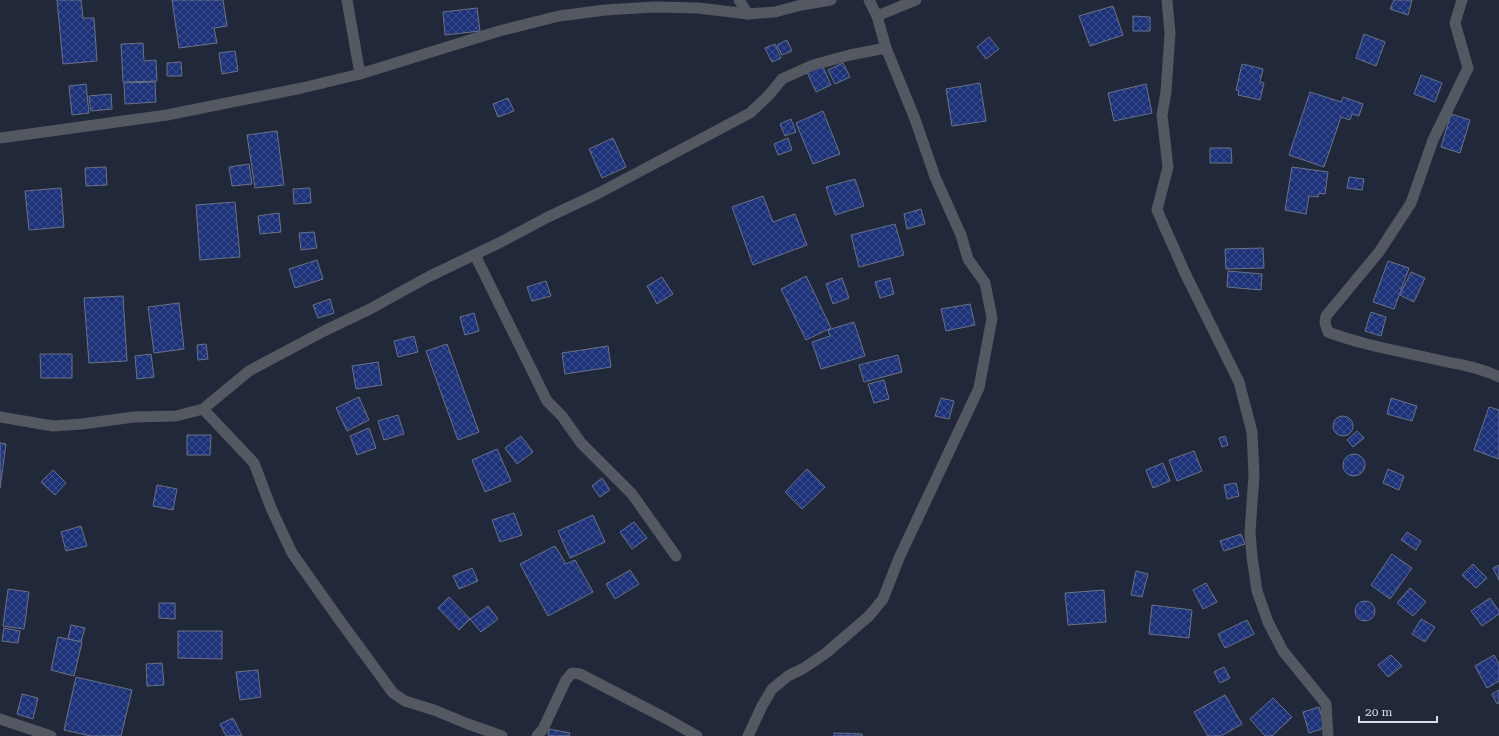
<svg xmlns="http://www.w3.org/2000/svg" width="1499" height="736" font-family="'Roboto Serif',serif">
  <defs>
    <pattern id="building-cross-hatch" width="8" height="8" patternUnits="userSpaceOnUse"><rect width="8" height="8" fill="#1d3278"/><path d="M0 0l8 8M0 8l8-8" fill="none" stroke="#3d4f8b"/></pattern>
  </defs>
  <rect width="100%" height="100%" fill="#21283a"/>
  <g fill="url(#building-cross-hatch)" stroke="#6a7287">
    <polygon points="57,0 81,0 83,18 94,18 97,61 63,64"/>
    <polygon points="172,0 223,0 227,26 214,28 217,43 179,48"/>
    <polygon points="1394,0 1412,0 1408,15 1390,9"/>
    <polygon points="1113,6 1123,35 1090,46 1079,16"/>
    <polygon points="477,8 480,31 445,35 443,12"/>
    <polygon points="1133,16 1150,17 1150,31 1133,31"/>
    <polygon points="1364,34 1385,42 1376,66 1356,58"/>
    <polygon points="989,37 999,49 986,59 977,47"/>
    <polygon points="787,40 792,51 782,55 777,45"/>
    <polygon points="143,43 144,61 156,60 157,81 123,82 121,44"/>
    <polygon points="775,44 781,58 772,62 765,48"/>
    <polygon points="235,51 238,71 222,74 219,53"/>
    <polygon points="181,62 182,76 167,76 167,63"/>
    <polygon points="843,63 850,77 835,84 828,70"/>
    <polygon points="1242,64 1263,69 1260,82 1264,83 1260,100 1238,95 1239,91 1236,90"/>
    <polygon points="822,65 831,85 816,92 807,72"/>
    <polygon points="1421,75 1442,83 1435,102 1414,94"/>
    <polygon points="155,82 156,102 125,104 124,83"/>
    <polygon points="980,83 986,121 952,126 946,89"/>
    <polygon points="86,84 89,113 72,115 69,86"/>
    <polygon points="1146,84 1152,113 1114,121 1108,93"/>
    <polygon points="1310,92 1341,102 1343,97 1363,104 1359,116 1352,114 1350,120 1341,117 1324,167 1289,155"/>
    <polygon points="111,94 112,109 91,111 89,96"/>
    <polygon points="508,98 514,111 498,117 493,104"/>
    <polygon points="823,111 840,154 813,164 796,123"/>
    <polygon points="1451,114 1470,120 1460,153 1441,147"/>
    <polygon points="791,119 796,132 785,136 780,124"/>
    <polygon points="277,131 284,185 255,188 247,135"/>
    <polygon points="613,138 626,167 602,178 589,149"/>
    <polygon points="788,138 792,150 778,155 774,144"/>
    <polygon points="1210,148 1231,148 1232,163 1210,163"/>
    <polygon points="249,164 252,184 232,186 229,167"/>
    <polygon points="106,167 107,185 86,186 85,168"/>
    <polygon points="1292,167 1328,172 1325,194 1319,193 1318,197 1309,196 1306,214 1285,210"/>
    <polygon points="1349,177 1364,179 1362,190 1347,188"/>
    <polygon points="855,179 864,206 835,215 826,187"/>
    <polygon points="61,188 64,227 29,230 25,191"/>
    <polygon points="310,188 311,203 294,204 293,189"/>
    <polygon points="763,196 773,222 795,214 807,245 753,265 732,207"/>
    <polygon points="235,202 240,257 200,260 196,205"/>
    <polygon points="921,209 925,224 907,229 904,214"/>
    <polygon points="279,213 281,232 260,234 258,216"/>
    <polygon points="895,224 904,255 859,267 851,235"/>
    <polygon points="314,232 317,248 301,250 299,233"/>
    <polygon points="1263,248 1264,268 1226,269 1225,249"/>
    <polygon points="317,260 323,279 295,288 289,269"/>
    <polygon points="1388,261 1409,268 1394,309 1373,302"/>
    <polygon points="1228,271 1262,274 1261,290 1227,287"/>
    <polygon points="1411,272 1425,278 1414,302 1400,295"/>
    <polygon points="806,276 831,328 806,340 781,289"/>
    <polygon points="662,277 673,294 657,304 647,286"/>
    <polygon points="842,278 849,298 833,304 826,284"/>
    <polygon points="890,278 894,294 880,298 875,282"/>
    <polygon points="546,281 551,296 532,301 527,287"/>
    <polygon points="123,296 127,361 89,363 84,298"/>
    <polygon points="330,299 334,313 318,318 313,305"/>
    <polygon points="179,303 184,349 154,353 148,307"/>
    <polygon points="970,304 975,325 946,331 941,309"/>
    <polygon points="1371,312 1386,317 1381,336 1365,331"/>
    <polygon points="474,313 479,331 465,335 460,317"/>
    <polygon points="854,322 865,356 821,369 812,342 830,336 828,330"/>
    <polygon points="414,336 418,352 398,357 394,341"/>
    <polygon points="206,344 208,359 198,360 197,345"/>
    <polygon points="447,344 479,432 458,440 426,351"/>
    <polygon points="608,346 611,367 565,374 562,353"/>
    <polygon points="40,354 72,354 72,378 41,378"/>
    <polygon points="151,354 154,377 137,379 135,356"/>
    <polygon points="898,355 902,372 864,382 859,365"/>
    <polygon points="378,362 382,385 356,389 352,366"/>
    <polygon points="884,380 889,399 874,403 868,384"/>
    <polygon points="359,397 369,420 347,431 336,408"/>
    <polygon points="941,398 954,401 949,419 935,416"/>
    <polygon points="1391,398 1417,406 1412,421 1387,414"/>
    <polygon points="1489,407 1499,410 1499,459 1474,450"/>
    <polygon points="398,415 404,434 384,440 378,421"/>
    <circle cx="1343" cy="426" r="10"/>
    <polygon points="369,428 376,448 357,455 350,436"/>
    <polygon points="1357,431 1364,438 1353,447 1347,440"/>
    <polygon points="187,435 211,435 210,455 187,455"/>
    <polygon points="521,436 533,452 517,464 505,448"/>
    <polygon points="1225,436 1228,445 1222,447 1219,438"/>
    <polygon points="0,443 6,444 0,488"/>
    <polygon points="497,449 511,481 485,492 472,460"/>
    <polygon points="1194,451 1202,471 1177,481 1169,460"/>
    <circle cx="1354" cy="465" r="11"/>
    <polygon points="1163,463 1170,481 1153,488 1146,470"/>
    <polygon points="807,469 825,487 802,509 785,492"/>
    <polygon points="1388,469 1404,476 1399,490 1383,483"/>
    <polygon points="53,470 66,483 55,495 41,482"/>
    <polygon points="602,478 610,490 600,497 592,486"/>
    <polygon points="1236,483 1239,496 1227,499 1224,485"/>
    <polygon points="157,485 177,489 173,510 153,506"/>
    <polygon points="514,513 522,535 500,542 492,520"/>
    <polygon points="593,515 605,542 570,558 558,531"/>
    <polygon points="634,522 647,538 632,549 620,532"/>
    <polygon points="81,526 87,546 66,551 61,532"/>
    <polygon points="1407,532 1421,541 1416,550 1401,540"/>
    <polygon points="1241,534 1245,544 1224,551 1220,541"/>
    <polygon points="555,546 566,564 575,560 593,592 548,616 520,564"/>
    <polygon points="1392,554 1412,568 1390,599 1371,585"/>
    <polygon points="1473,564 1487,578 1476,588 1462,575"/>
    <polygon points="1499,565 1499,580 1493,568"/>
    <polygon points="472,568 478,581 459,589 453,576"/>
    <polygon points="630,570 639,584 615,599 606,584"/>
    <polygon points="1136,571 1148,574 1142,597 1131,595"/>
    <polygon points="1206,583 1217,602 1203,609 1193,590"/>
    <polygon points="1410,588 1426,602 1413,616 1397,603"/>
    <polygon points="8,589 29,592 24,629 3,626"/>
    <polygon points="1104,590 1106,622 1068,625 1065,593"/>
    <polygon points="449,597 470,619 459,630 438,608"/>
    <polygon points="1490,598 1499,611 1499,614 1482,626 1471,611"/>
    <circle cx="1365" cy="611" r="10"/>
    <polygon points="159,603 175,603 175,619 159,618"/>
    <polygon points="1152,605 1192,610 1189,638 1149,634"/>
    <polygon points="488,606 498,619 481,632 470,619"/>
    <polygon points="1421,619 1435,627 1425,642 1412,634"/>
    <polygon points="1247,620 1254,634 1225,648 1218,634"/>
    <polygon points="71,625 85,628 81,642 68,639"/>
    <polygon points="4,628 20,631 18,643 2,641"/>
    <polygon points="178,631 222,631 222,659 178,658"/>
    <polygon points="58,637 82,642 74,676 51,670"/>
    <polygon points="1391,655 1402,666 1388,677 1378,665"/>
    <polygon points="1494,655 1499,664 1499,681 1487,688 1475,666"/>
    <polygon points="162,663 164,685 147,686 146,664"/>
    <polygon points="1224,667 1230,678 1220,683 1214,672"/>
    <polygon points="258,670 261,697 240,700 236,672"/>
    <polygon points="76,677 132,690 121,736 91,736 64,730"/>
    <polygon points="1499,690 1499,703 1497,704 1492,694"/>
    <polygon points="22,694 38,698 33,719 17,714"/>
    <polygon points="1225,695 1242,724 1221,736 1208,736 1194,712"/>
    <polygon points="1273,698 1292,717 1272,736 1265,736 1250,719"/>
    <polygon points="1319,707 1325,728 1309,733 1303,712"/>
    <polygon points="233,718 242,736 226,736 220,724"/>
    <polygon points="549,729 570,733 569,736 548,736"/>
    <polygon points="834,733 862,734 862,736 834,736"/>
  </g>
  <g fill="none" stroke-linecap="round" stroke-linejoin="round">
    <g stroke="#545861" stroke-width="11">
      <polyline points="347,0 360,74"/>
      <polyline points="739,0 748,14"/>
      <polyline points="1167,0 1170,33 1166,92 1162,115 1168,167 1157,210 1185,273 1239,382 1252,432 1254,475 1250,532 1252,557 1257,591 1268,622 1283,651 1326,704 1328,736"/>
      <path d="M1462 0 1455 23 1468 68 1433 140 1411 203 1379 252 1326 316 1325 323 1328 332C1365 346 1405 352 1443 361 1461 365 1482 368 1499 377"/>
      <polyline points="877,16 916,0"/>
      <polyline points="0,138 167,115 302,88 360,74 499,31 559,16 605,10 655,7 698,8 748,14 775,12 801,5 831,0"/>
      <polyline points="475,255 547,401 562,416 581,443 632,494 676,556"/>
      <polyline points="203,409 254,463 271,508 292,553 338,618 393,693 405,701 434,710 468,724 502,736"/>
      <polyline points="0,417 53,426 82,424 134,417 176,416 203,409 249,371 324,331 370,309 430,276 499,243 548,217 599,193 750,113 769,95 782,79 813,65 850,55 886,48"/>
      <polyline points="0,719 51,736"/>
      <polyline points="537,736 543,729 566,680 572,673 580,674 667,719 697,736"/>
      <polyline points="748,736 762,706 772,689 788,676 804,668 826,653 869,616 883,599 899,558 979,388 992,318 985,283 968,259 961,235 935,177 915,119 886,48 877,16 869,0"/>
    </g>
  </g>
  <path d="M1359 716v6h78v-6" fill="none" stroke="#d8dde9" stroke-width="2"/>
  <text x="1365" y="716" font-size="12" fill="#d8dde9" stroke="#21283a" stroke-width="3" paint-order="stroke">20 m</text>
</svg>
